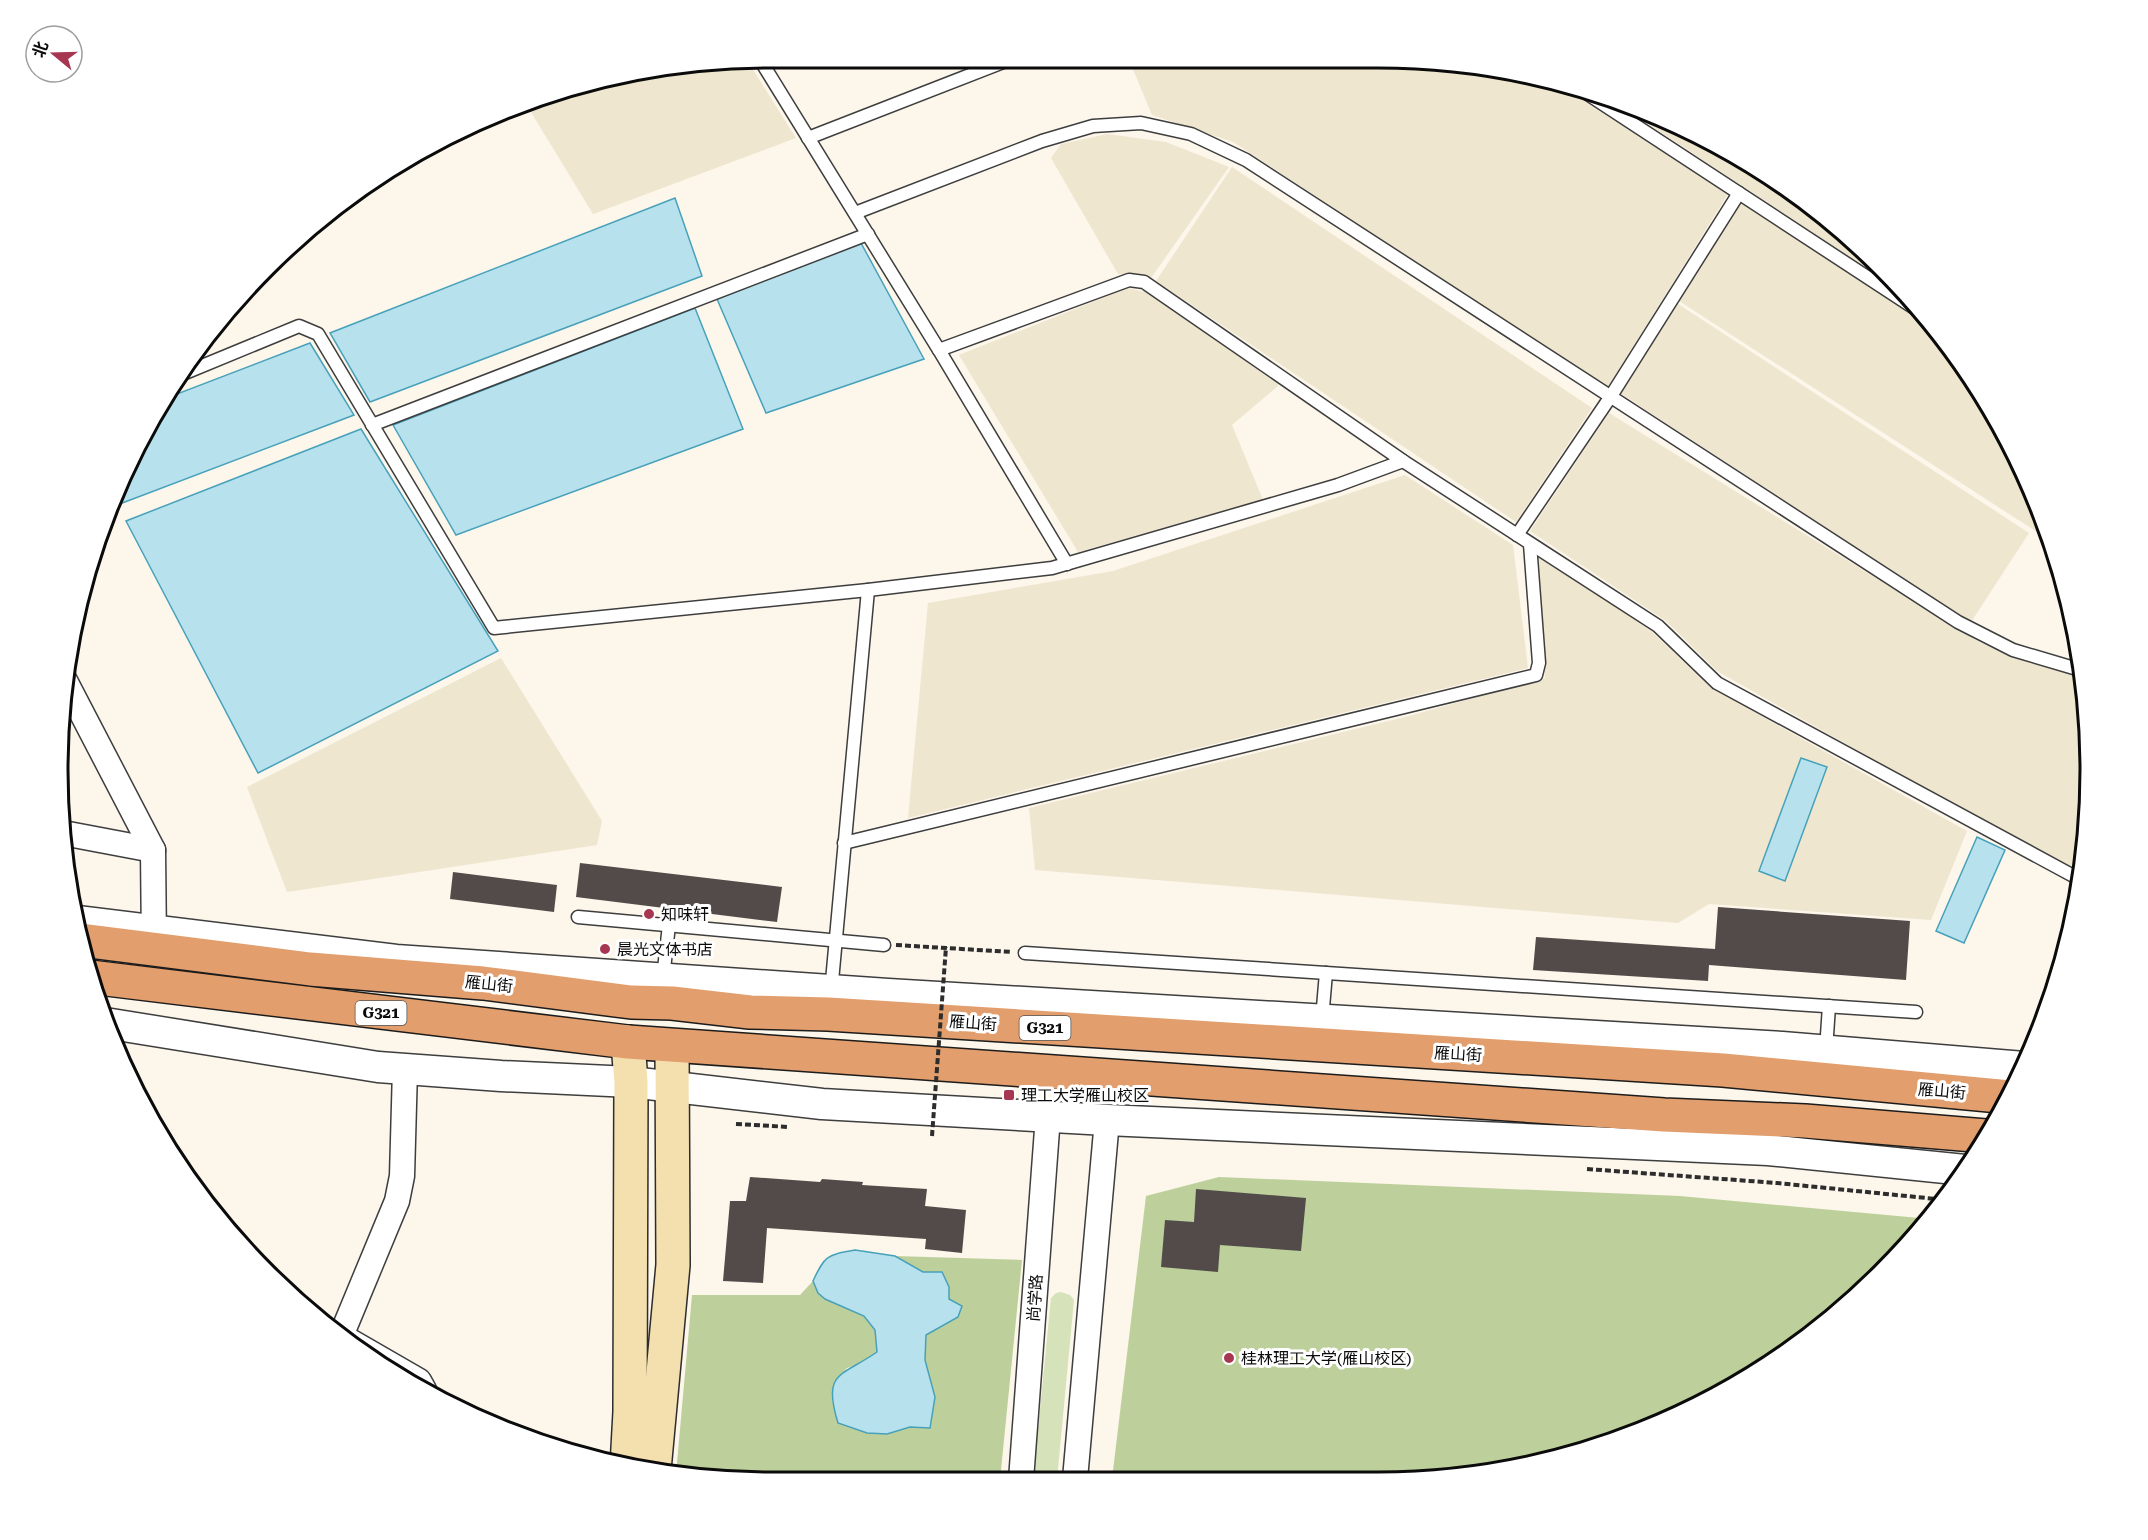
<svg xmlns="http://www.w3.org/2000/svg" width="2148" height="1540" font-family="'Roboto Serif','Noto Sans SC',serif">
  <rect width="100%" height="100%" fill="#fcf6eb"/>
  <g fill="#efe6cf">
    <polygon points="1135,57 1378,57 1517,71 1554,82 1728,194 1608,387 1233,142 1152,115 1130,62"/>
    <polygon points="747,60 796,138 593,214 526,104 585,81"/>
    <polygon points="1609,98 1651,111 1735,153 1848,234 1912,298"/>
    <polygon points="477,122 386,180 381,173 455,130"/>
    <polygon points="1107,134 1166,142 1229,167 1151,278 1118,274 1051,158 1061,144"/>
    <polygon points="1232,167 1592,408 1516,522 1156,281"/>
    <polygon points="1739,200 1934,327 1996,414 2054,543 1676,299"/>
    <polygon points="1128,288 1149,293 1279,385 1232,425 1263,500 1078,552 959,355"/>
    <polygon points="1675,302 2029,533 1971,622 1617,391"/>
    <polygon points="1609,413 1979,642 1997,650 2085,678 2089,817 2080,872 1922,787 1717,671 1666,621 1530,531"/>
    <polygon points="1405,475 1513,545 1528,668 908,818 928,603 1113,571"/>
    <polygon points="1540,554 1652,632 1711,688 1967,831 1931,920 1709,904 1678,923 1035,870 1029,808 1409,716 1545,678 1536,558"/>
    <polygon points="501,658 602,821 597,845 287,892 247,787"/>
  </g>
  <polygon fill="#d6e2ba" points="1061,1292 1070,1295 1074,1300 1057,1479 1033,1480 1051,1298 1056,1293"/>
  <g fill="#bdd09b">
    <polygon points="1219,1177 1680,1196 1930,1219 1848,1306 1693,1410 1607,1445 1471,1477 1112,1479 1146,1196"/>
    <polygon points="895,1256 1022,1260 1000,1480 724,1481 676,1474 692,1295 800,1295 813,1281 818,1293 825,1299 864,1316 875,1330 877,1352 859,1364 847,1368 834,1382 832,1402 887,1434 910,1427 925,1428 935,1397 925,1360 926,1335 958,1317 949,1299 949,1287 942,1272 923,1272"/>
  </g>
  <g fill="#b7e2ed" stroke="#48a1ba" stroke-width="1.5">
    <polygon points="675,198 702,276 370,402 330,333"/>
    <polygon points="861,243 924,359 766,413 717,299"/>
    <polygon points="695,308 743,429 456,535 393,425"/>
    <polygon points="310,343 354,415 117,505 113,497 130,455 169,397"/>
    <polygon points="361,429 498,651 258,773 126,521"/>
    <polygon points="1801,758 1827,767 1785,881 1759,871"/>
    <polygon points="1977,837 2005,850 1964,943 1936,931"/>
    <path d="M855 1250 895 1256 923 1272H942L949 1287V1299L962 1306 958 1317 926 1335 925 1360 935 1397 930 1428 910 1427 887 1434 867 1433 838 1423C822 1371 841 1377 877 1352L875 1330 864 1316 825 1299 818 1293 813 1281C825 1255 827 1255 855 1250Z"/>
  </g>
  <g fill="#524b49">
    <polygon points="580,863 782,887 777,922 576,897"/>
    <polygon points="453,872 557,885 554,912 450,899"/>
    <polygon points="1718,907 1910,921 1906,980 1709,965 1708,981 1533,970 1536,937 1715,949"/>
    <polygon points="750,1177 820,1182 822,1179 863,1182 862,1185 927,1189 925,1206 966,1210 962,1253 925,1249 926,1239 767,1228 763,1283 723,1281 730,1201 746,1201"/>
    <polygon points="1196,1189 1306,1198 1301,1251 1220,1245 1218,1272 1161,1267 1165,1220 1194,1222"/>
  </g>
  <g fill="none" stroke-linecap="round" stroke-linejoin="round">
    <defs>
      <g id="service">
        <polyline points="759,58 939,350"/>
        <polyline points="1583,91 1925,315"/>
        <polyline points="808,138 1016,57"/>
        <polyline points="855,213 1042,141 1093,126 1141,123 1191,134 1246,160 1958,622 2013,650 2084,671"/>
        <polyline points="185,373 299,326 318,334 494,628 868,590 831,992"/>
        <polyline points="372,425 868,234"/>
        <polyline points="1517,535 1611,396 1739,193"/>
        <polyline points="1067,564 939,350 1129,280 1144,282 1403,461 1658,626 1717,683 2079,879"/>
        <polyline points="868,590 1052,568 1338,485 1403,461"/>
        <polyline points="844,843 1536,675 1539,663 1530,544"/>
        <polyline points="578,917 884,945"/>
        <polyline points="1025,953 1916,1012"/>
        <polyline points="663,978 669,925"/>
        <polyline points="1322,1019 1326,973"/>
        <polyline points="1826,1050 1829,1006"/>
      </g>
      <g id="minor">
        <polyline points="63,677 153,850 154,947"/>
        <polyline points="63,833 153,850"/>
        <polyline points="332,1332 341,1336 397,1201 402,1176 405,1069"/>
        <polyline points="341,1336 419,1381 424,1390"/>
        <polyline points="1075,1479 1107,1120"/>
        <polyline points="1021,1480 1048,1116"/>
      </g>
      <g id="tertiary">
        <polyline points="77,921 396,960 888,994 1782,1047 2024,1067"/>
        <polyline points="105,1023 378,1067 501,1076 631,1082 822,1104 1107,1120 1768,1150 1965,1170"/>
      </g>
      <g id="secondary">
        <polyline points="627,1466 630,1412 631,1082 628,1042"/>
        <polyline points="654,1470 673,1265 672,1046"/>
      </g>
      <g id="trunk">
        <polyline points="81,940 310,969 483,983 631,1002 672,1003 750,1012 828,1014 1723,1070 2010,1097"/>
        <polyline points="90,977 628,1042 1664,1115 1805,1121 1986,1136"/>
      </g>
    </defs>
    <use href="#service" stroke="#3e3e3e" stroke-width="15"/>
    <use href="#minor" stroke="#3e3e3e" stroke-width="27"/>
    <use href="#tertiary" stroke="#3e3e3e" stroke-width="33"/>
    <use href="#secondary" stroke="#2d2d2d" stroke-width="36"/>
    <use href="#trunk" stroke="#1c1c1c" stroke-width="36"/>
    <g stroke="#2d2d2d" stroke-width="4" stroke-dasharray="6 3" stroke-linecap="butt">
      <polyline points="896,945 1012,952"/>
      <polyline points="736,1124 789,1127"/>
      <polyline points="1587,1169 1777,1183 1946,1200"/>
    </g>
    <use href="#service" stroke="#fff" stroke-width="12"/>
    <use href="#minor" stroke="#fff" stroke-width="24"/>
    <use href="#tertiary" stroke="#fff" stroke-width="30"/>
    <use href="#secondary" stroke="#f4dfaf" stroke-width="33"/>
    <use href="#trunk" stroke="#e29e6c" stroke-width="33"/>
    <polyline stroke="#2d2d2d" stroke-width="4" stroke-dasharray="6 3" stroke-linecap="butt" points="932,1136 946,947"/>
  </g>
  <g fill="#a73750" stroke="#fff" stroke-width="2">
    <circle cx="649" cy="914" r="6"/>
    <circle cx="605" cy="949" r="6"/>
    <rect x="1003" y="1089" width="12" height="12" rx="3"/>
    <circle cx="1229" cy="1358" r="6"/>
  </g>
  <g text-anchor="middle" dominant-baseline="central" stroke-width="6" stroke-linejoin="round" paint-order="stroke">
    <g fill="#fff" stroke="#545454" stroke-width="1.5">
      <rect x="355.5" y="1001" width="51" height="24" rx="4.5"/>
      <rect x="1019.5" y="1016" width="51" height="24" rx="4.5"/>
    </g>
    <g font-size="15" font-weight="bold" fill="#0b0b0b">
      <text x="381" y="1013">G321</text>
      <text x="1045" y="1028">G321</text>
    </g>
    <g font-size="16" fill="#0b0b0b" stroke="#fff" text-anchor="start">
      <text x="661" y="914">知味轩</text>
      <text x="617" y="949">晨光文体书店</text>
      <text x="1021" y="1095">理工大学雁山校区</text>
      <text x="1241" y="1358">桂林理工大学(雁山校区)</text>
    </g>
    <g font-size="16" fill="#0b0b0b" stroke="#fff">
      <text transform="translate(489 984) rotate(6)">雁山街</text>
      <text transform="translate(973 1023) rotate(4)">雁山街</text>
      <text transform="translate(1458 1054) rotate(3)">雁山街</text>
      <text transform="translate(1942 1091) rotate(5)">雁山街</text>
      <text transform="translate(1035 1298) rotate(-86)">尚学路</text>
    </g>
  </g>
  <path d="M0 0H2148V1540H0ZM770 68H1378A702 702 0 0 1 2080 770V770A702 702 0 0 1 1378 1472H770A702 702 0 0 1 68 770V770A702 702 0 0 1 770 68Z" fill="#fff" fill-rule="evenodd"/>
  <path fill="none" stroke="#0b0b0b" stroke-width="3" d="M770 68H1378A702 702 0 0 1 2080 770V770A702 702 0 0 1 1378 1472H770A702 702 0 0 1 68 770V770A702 702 0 0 1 770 68Z"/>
  <g transform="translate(54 54) rotate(289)"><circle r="28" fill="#ffffff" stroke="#9d9d9d" stroke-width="1.5"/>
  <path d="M0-4.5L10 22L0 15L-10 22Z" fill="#a73750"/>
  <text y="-9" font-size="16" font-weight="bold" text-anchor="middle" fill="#0b0b0b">北</text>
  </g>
</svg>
